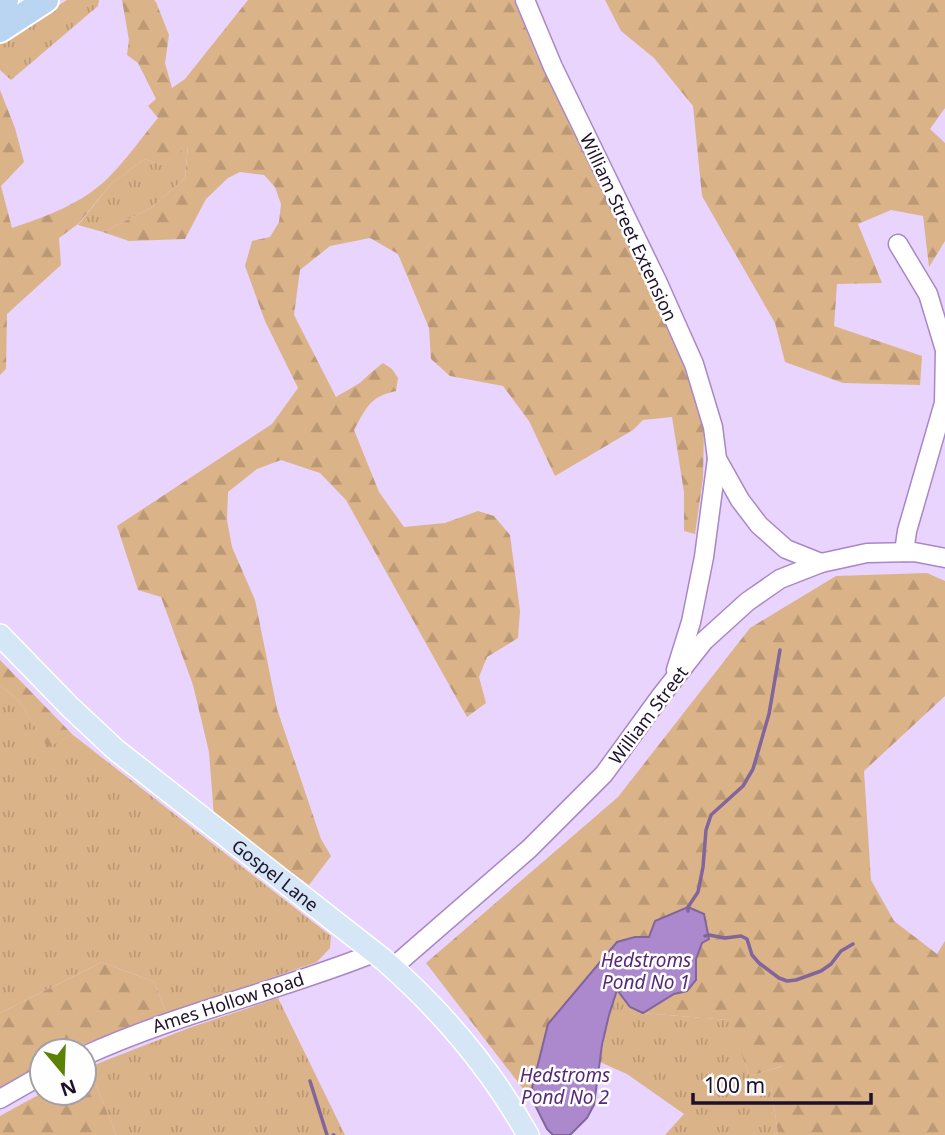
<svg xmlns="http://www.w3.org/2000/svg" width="945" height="1135" font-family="'Noto Sans',sans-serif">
  <defs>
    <pattern id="grass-tufts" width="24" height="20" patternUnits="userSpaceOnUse" patternTransform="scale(1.75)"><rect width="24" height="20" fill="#dbb388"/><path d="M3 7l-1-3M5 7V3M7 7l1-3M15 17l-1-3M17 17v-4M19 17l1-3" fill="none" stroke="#bc9975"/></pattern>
    <pattern id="forest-firs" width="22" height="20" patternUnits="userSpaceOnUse" patternTransform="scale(1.75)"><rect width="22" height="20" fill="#dbb388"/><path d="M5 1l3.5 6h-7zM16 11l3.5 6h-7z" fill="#bc9975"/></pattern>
  </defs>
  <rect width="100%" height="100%" fill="#e8d4fd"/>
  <g fill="url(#grass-tufts)">
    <polygon points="67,0 99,0 98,6 11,80 0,70 0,42"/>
    <polygon points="188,145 185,178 151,208 103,232 78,225 111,184 144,159 162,165"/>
    <polygon points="0,685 19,701 48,746 73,735 331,936 330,948 317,962 167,1014 154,982 102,962 0,1013"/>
    <polygon points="617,989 630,1007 643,1013 729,1020 750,1076 783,1066 771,1088 778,1133 774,1135 665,1135 684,1114 627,1074 600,1062 609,1015"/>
    <polygon points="278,998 345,1135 116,1135 89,1067 189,1028"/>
  </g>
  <g fill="url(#forest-firs)">
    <path d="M122 0H154L156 2 169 35 165 63 172 88 185 79 248 0H514L537 56 598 174 663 311 689 376 704 426 703 478 695 534 684 531V492L672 417 643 420 633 430 555 476 529 421 503 386 450 376 431 359 429 328 398 254 370 238 330 246 300 270 294 315 336 397C341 394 357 385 361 382 368 375 375 369 383 363L392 369 398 378 396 391C369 397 367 407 354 430L379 492 404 527 445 523 478 511 494 516 510 535 520 611 518 638 487 657 479 677 486 703 467 717 346 500 320 473 281 460 257 469 228 492 227 520 232 547 255 600 277 709 321 839 331 856 309 885 214 817 209 752 193 685 161 597 138 590 117 526 272 424 298 388 265 321 245 266 252 241 270 237 279 222 281 204 275 187 264 175 240 172 228 178 206 199 185 239 129 241 103 232 151 208 185 178 188 146 162 165 144 159 111 184 78 224 59 238 61 265 7 314 6 369 0 375V90L15 128 24 162 1 186 12 228C47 216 82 204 109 177 127 159 142 137 158 118L148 106 156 99 138 63 127 55 129 40Z"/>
    <polygon points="605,0 945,0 945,108 930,129 945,143 945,241 929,267 923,216 891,210 858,224 882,283 837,284 834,326 922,356 920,385 843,383 785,362 775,323 702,196 693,106 654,58 621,31"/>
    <polygon points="927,573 945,581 945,696 864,771 871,880 894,921 937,954 945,941 945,1135 774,1135 778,1133 771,1088 782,1066 750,1076 728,1020 643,1013 674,994 687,991 696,980 696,959 702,943 649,937 635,937 617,942 556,1014 532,1088 534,1103 426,963 618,797 750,628 836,576"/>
    <polygon points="0,660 73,735 48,747 19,701 0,685"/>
    <polygon points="102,962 154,982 167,1014 65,1051 42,1051 42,1064 0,1089 0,1013"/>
    <polygon points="89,1067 116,1135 0,1135 0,1116 42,1093 84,1093 84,1070"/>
  </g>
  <polygon fill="#ac89cc" stroke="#81659b" stroke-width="2" points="688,907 704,914 709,939 702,943 696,959 696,980 687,991 674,994 643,1013 630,1007 617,990 609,1015 602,1045 594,1105 587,1118 570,1135 553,1135 547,1129 534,1103 532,1088 548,1024 617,942 635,937 649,937 655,921"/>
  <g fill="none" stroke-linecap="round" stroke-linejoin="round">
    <g stroke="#81659b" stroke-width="3.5">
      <polyline points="688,911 688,907 698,892 703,867 706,830 711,815 743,786 753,769 769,714 780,650"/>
      <polyline points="705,936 709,935 725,938 741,936 747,939 752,955 759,963 779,978 787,981 796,980 821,971 831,964 841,951 853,944"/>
      <polyline points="310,1081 327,1135"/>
      <polyline points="333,1135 334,1135"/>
    </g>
    <defs>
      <g id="minor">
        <polyline points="525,0 553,67 657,281 694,364 713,427 717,459 740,500 759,525 786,549 821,563"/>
        <polyline points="898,244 928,294 945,350 944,403 907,531 904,552"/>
        <polyline points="676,670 691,622 704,557 717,459"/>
        <polyline points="392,968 529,849 604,774 660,697 704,641 747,602 780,579 821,563 867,553 914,552 945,558"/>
        <path d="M84 1056C178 1013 279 991 374 953"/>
        <polyline points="0,1099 42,1075"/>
      </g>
      <g id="major">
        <path id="s1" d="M0 635 70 707 116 750 384 960C441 1010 491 1069 528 1135"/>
      </g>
      <g id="highway">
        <polyline points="0,4 6,0"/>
        <polyline points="0,30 46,0"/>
      </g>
    </defs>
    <use href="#minor" stroke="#a987c7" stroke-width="21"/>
    <use href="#major" stroke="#fff" stroke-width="24"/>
    <use href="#highway" stroke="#fff" stroke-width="28"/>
    <use href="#minor" stroke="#fff" stroke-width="18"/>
    <use href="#major" stroke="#d5e6f7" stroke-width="21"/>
    <use href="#highway" stroke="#b9d5f1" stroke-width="24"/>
  </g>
  <g text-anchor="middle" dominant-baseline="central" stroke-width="5" stroke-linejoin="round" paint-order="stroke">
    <g font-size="18" fill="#1e1129" stroke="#fefefe">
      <text transform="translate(629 227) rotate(65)">William Street Extension</text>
      <text transform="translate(648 715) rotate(-53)">William Street</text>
      <text stroke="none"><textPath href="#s1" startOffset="366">Gospel Lane</textPath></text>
      <text transform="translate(228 1002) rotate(-18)">Ames Hollow Road</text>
    </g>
    <g font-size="19" font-style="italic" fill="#572878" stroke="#fefefe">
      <text x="646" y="960">Hedstroms<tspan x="646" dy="22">Pond No 1</tspan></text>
      <text x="565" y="1075">Hedstroms<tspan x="565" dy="22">Pond No 2</tspan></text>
    </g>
  </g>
  <g transform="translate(63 1072) rotate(161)"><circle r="33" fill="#fefefe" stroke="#a49fa9" stroke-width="2"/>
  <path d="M0-5L12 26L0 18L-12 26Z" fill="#5a8205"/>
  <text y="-10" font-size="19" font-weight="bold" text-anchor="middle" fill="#1e1129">N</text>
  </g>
  <path d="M693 1093v10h178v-10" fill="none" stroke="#1e1129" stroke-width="3.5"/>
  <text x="704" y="1093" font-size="21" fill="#1e1129" stroke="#fefefe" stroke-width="5" paint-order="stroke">100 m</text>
</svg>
